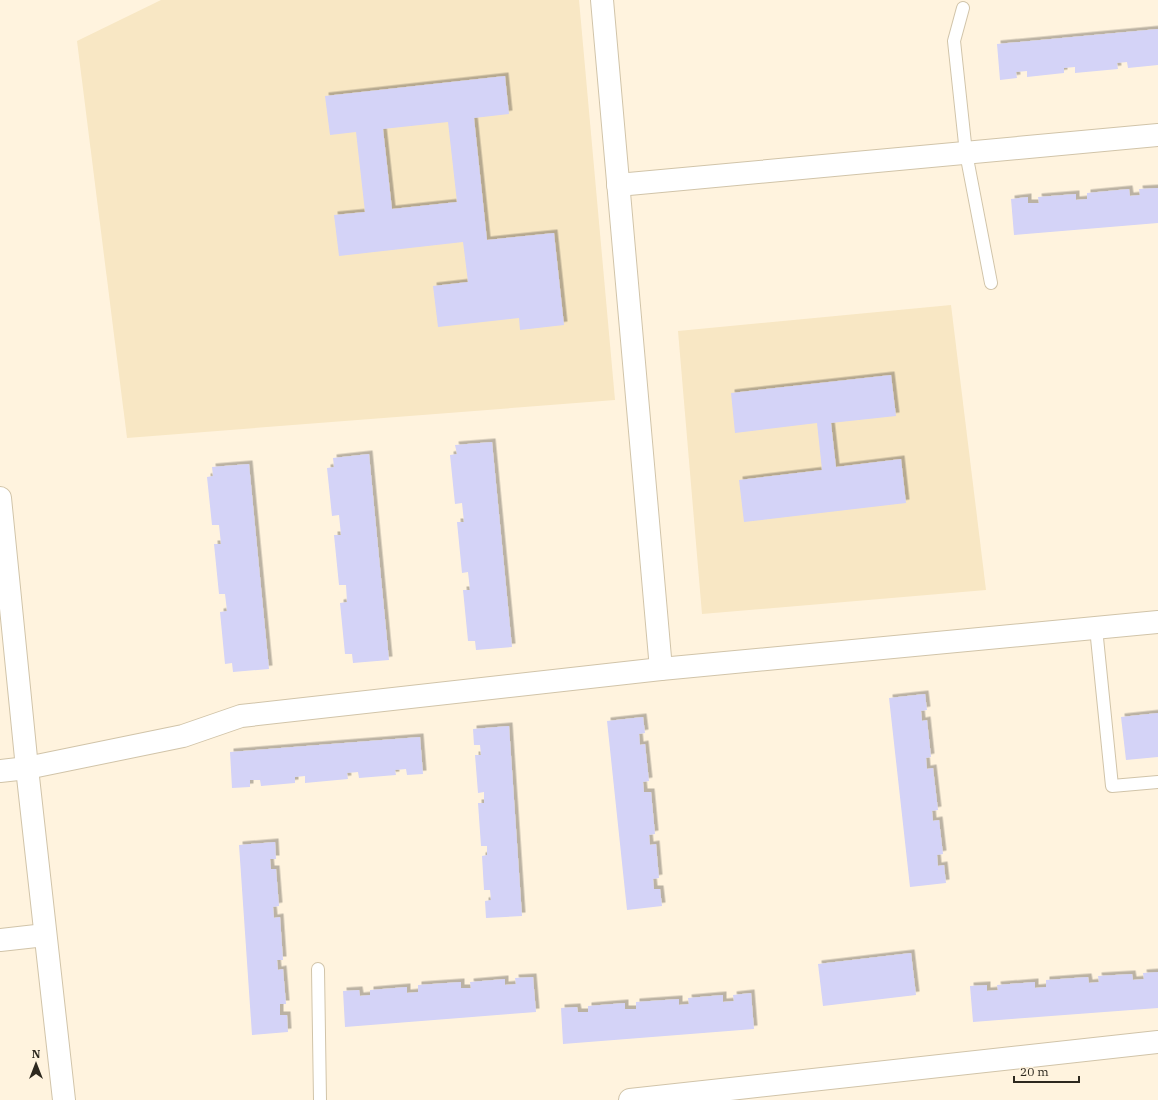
<svg xmlns="http://www.w3.org/2000/svg" width="1158" height="1100" font-family="'IBM Plex Serif',serif">
  <defs>
    <filter id="shadow"><feDropShadow dx="3.5" dy="-3.5" stdDeviation="0" flood-color="#0004"/></filter>
  </defs>
  <rect width="100%" height="100%" fill="#fff3de"/>
  <g fill="#f8e7c4">
    <polygon points="161,0 579,0 615,400 127,438 77,41"/>
    <polygon points="951,305 986,590 702,614 678,331"/>
  </g>
  <g fill="#d4d3f7" fill-rule="evenodd" filter="url(#shadow)">
    <polygon points="1158,29 1158,65 1128,68 1127,62 1117,63 1118,69 1075,73 1075,67 1064,68 1064,73 1027,77 1027,71 1016,72 1017,78 1000,80 997,44"/>
    <path d="M505 76 509 114 474 118 487 240 554 233 564 325 520 330 519 318 438 327 433 286 468 282 463 242 339 256 334 215 365 212 356 132 330 135 325 96ZM448 122 457 202 392 209 383 129Z"/>
    <polygon points="1158,188 1158,223 1014,235 1011,199 1028,197 1028,203 1039,203 1038,197 1076,194 1076,200 1087,199 1087,193 1129,189 1130,196 1140,195 1139,189"/>
    <polygon points="891,375 896,416 831,423 836,467 901,459 906,503 744,522 739,480 822,470 817,423 735,433 731,393"/>
    <polygon points="492,442 512,647 476,650 475,641 468,641 463,590 470,590 468,572 462,573 457,522 464,522 462,503 455,504 450,455 457,454 455,445"/>
    <polygon points="369,454 389,660 353,663 352,654 345,654 340,603 347,602 346,585 339,585 334,535 341,535 339,515 332,516 327,468 334,467 333,458"/>
    <polygon points="249,464 269,669 233,672 232,663 225,664 220,612 227,611 225,594 219,594 214,544 221,544 219,525 212,525 207,477 213,476 212,467"/>
    <polygon points="925,694 927,710 921,711 922,721 927,720 931,757 926,758 927,769 933,768 938,810 932,811 933,821 939,820 943,854 937,855 938,866 944,865 946,883 910,887 889,698"/>
    <polygon points="1158,713 1158,757 1126,760 1121,717"/>
    <polygon points="643,717 645,733 639,734 640,745 645,744 649,781 643,782 644,792 651,792 655,834 649,835 650,845 656,844 659,878 653,879 654,889 660,889 662,906 627,910 607,721"/>
    <polygon points="509,726 522,916 486,918 485,901 491,900 490,890 484,890 482,856 487,855 487,846 481,846 478,803 484,803 484,792 478,793 475,755 481,755 480,745 474,745 473,729"/>
    <polygon points="420,737 423,774 407,775 406,769 395,770 396,775 359,778 358,772 347,773 348,779 305,783 305,776 295,777 295,783 261,786 260,780 250,780 250,787 232,788 230,752"/>
    <polygon points="275,842 276,859 270,859 271,869 276,869 279,906 273,907 274,918 280,917 283,960 277,960 278,970 283,969 286,1004 280,1004 280,1015 287,1015 288,1032 252,1035 239,845"/>
    <polygon points="911,953 916,995 823,1006 818,964"/>
    <polygon points="1158,972 1158,1008 973,1022 970,986 987,985 987,991 998,990 997,985 1035,982 1035,988 1046,987 1046,980 1088,977 1089,983 1099,982 1098,976 1132,974 1133,980 1144,979 1143,973"/>
    <polygon points="533,977 536,1012 345,1027 343,991 359,990 360,996 370,995 370,990 407,987 407,993 418,992 418,985 461,982 461,988 471,988 470,982 505,979 505,985 516,984 515,978"/>
    <polygon points="751,993 754,1029 563,1044 561,1008 577,1007 578,1012 588,1012 588,1006 625,1003 625,1009 636,1009 636,1002 679,999 679,1005 689,1004 688,998 723,995 723,1002 734,1001 733,995"/>
  </g>
  <g fill="none" stroke-linecap="round" stroke-linejoin="round">
    <defs>
      <g id="lane">
        <polyline points="963,8 954,41 966,153 991,283"/>
        <polyline points="1096,628 1112,786 1158,782"/>
        <polyline points="318,969 320,1100"/>
      </g>
      <g id="street">
        <polyline points="602,0 661,669"/>
        <polyline points="618,185 1158,135"/>
        <polyline points="0,498 27,768 64,1100"/>
        <polyline points="0,940 45,935"/>
        <polyline points="630,1100 1158,1042"/>
      </g>
      <polyline id="secondary" points="0,771 27,768 183,736 241,716 661,669 1158,622"/>
    </defs>
    <use href="#lane" stroke="#d1c4a9" stroke-width="14"/>
    <use href="#street" stroke="#d1c4a9" stroke-width="24"/>
    <use href="#secondary" stroke="#d1c4a9" stroke-width="24"/>
    <use href="#lane" stroke="#fff" stroke-width="12"/>
    <use href="#street" stroke="#fff" stroke-width="22"/>
    <use href="#secondary" stroke="#fff" stroke-width="22"/>
  </g>
  <g transform="translate(36 1064)" stroke="#fff3de" stroke-width="3" paint-order="stroke">
  <path d="M0-3L7 15L0 10L-7 15Z" fill="#2d281e"/>
  <text y="-6" font-size="11" font-weight="bold" text-anchor="middle" fill="#2d281e">N</text>
  </g>
  <path d="M1014 1076v6h65v-6" fill="none" stroke="#2d281e" stroke-width="2"/>
  <text x="1020" y="1076" font-size="12" fill="#2d281e" stroke="#fff3de" stroke-width="3" paint-order="stroke">20 m</text>
</svg>
